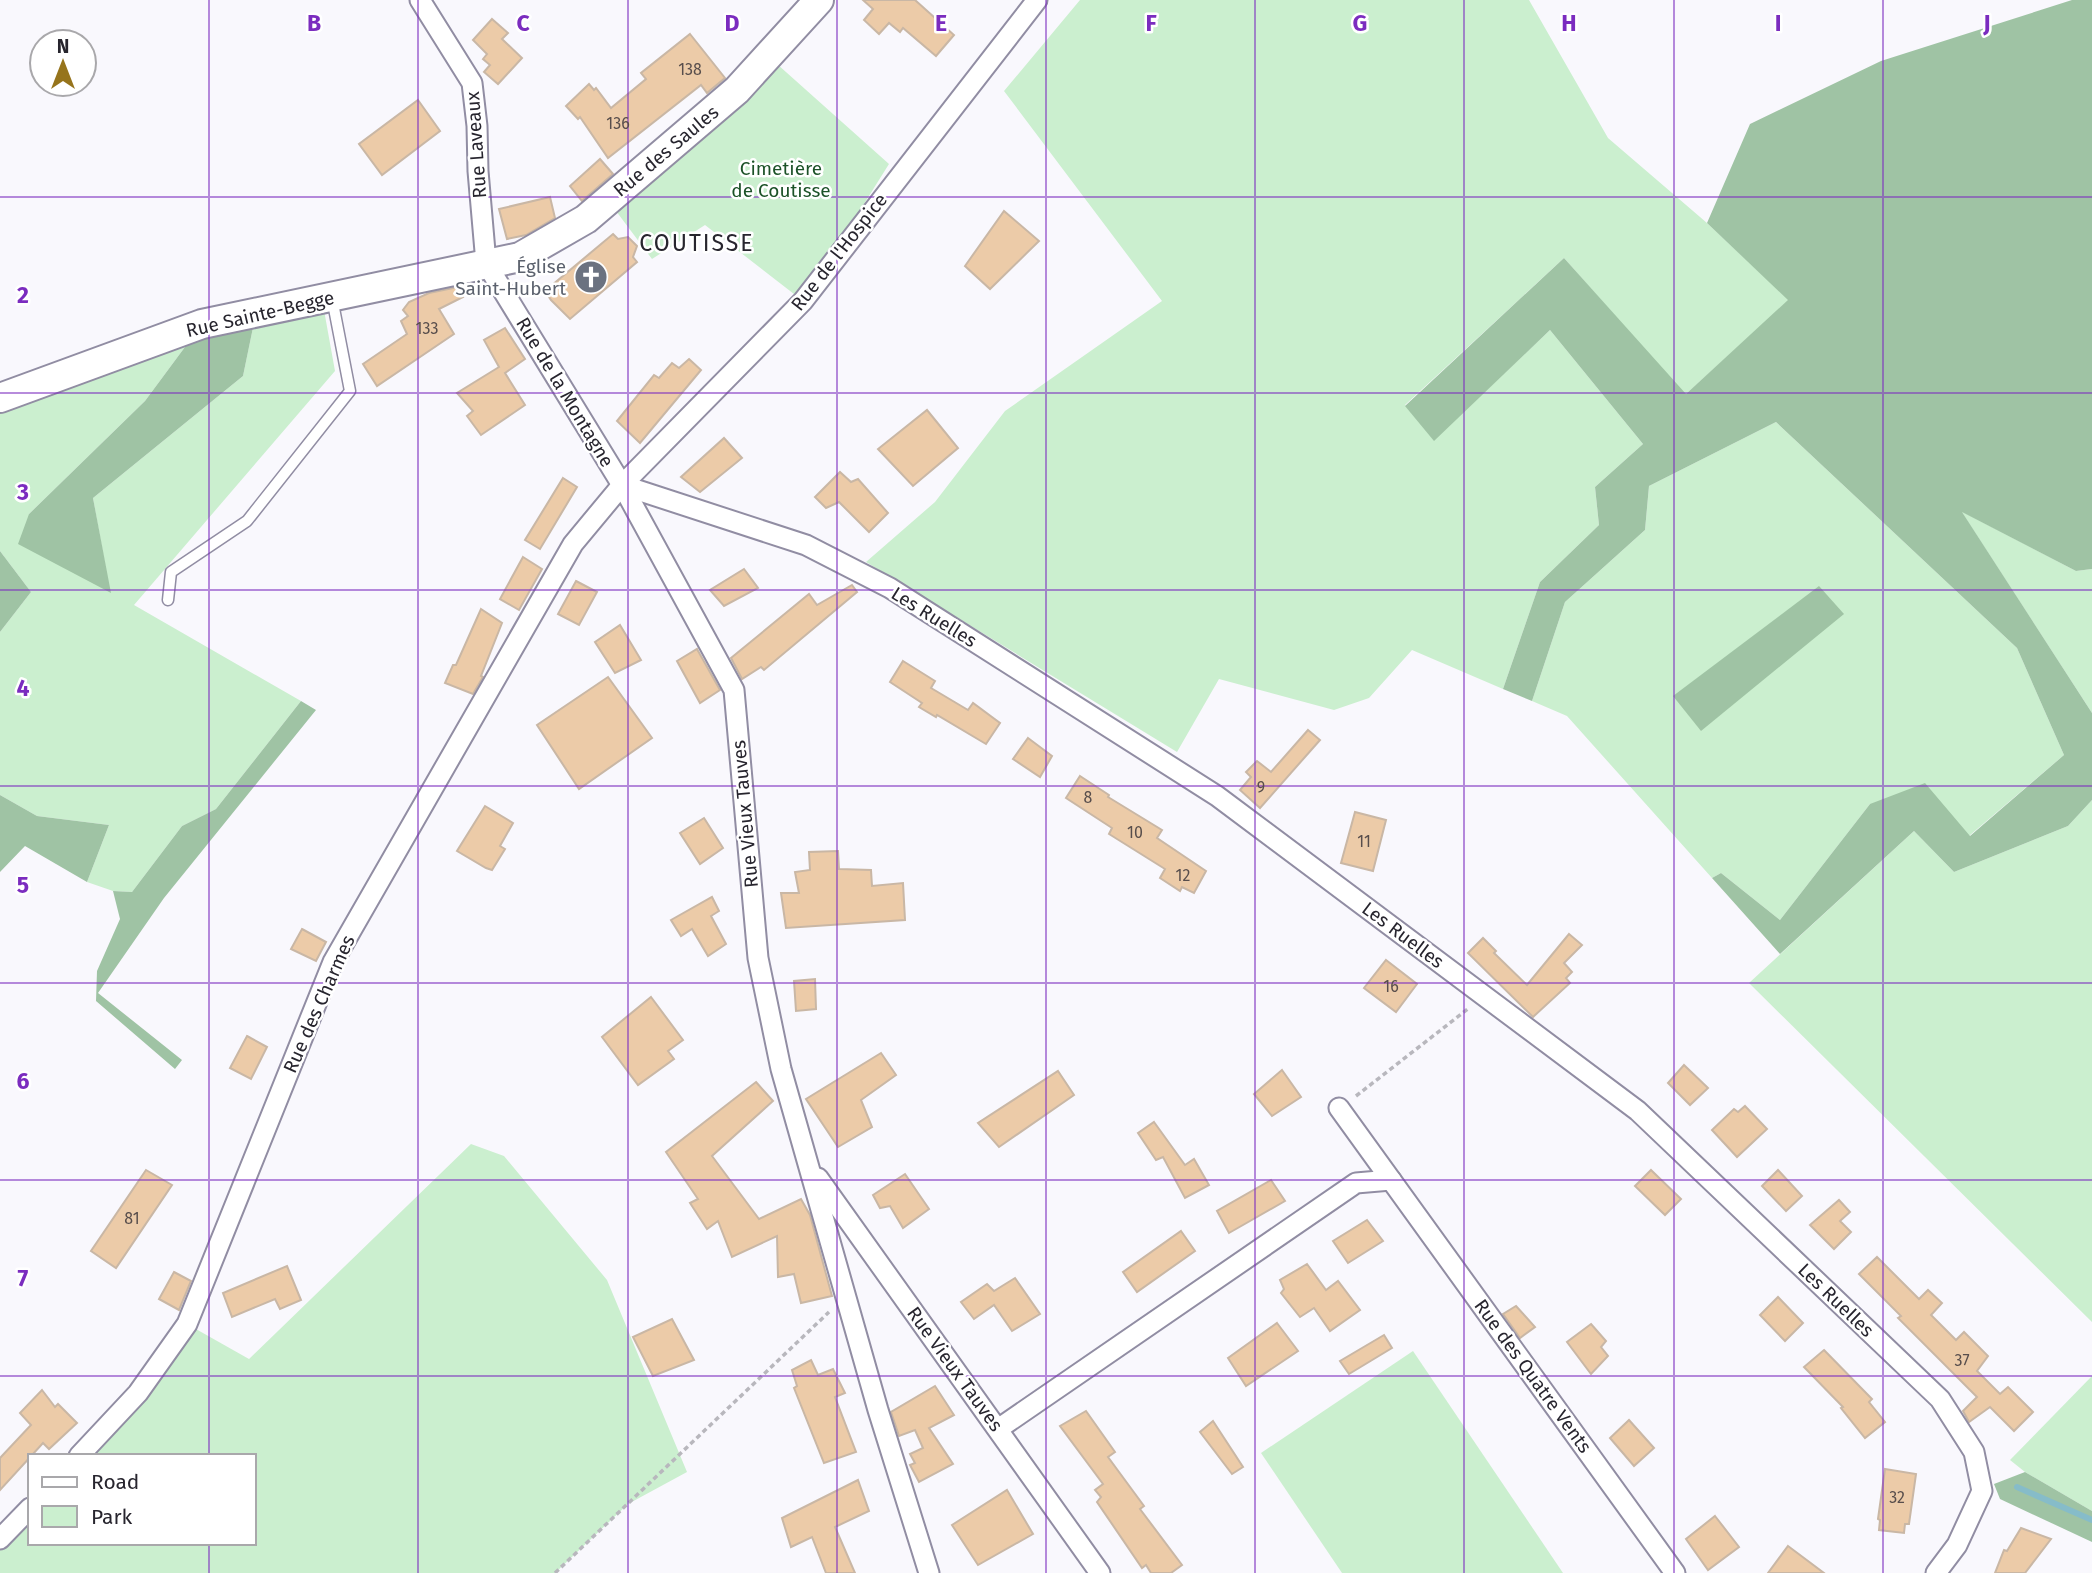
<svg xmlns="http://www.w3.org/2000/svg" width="2092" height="1573" font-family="'Fira Sans',sans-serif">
  <rect width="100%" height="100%" fill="#f9f8fd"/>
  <g fill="#cbefcf">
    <polygon points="1080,0 1529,0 1608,138 1707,223 1789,300 1685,395 1564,258 1405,405 1434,440 1550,330 1643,444 1595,487 1599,525 1540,582 1503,689 1412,650 1369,698 1334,710 1219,679 1177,752 866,562 935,502 1005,411 1162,301 1004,91"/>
    <polygon points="777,64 889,164 803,301 705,225 652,259 613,207"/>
    <polygon points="322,299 335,371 134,605 301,701 216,809 182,826 132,892 113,891 87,882 109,825 37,816 0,795 0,632 31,592 0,551 0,398 202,324 145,401 29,514 110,592 93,498 243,376 256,313"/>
    <polygon points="1776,422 2017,648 2064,755 1969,836 1870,804 1780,920 1721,873 1712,878 1567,716 1532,701 1565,602 1645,530 1649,486"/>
    <polygon points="1961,511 2076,571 2092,569 2092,713"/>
    <polygon points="2092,800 2092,1322 1749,983 1914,831 1954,872 2068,826"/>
    <polygon points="471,1144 504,1156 607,1280 687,1472 628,1504 555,1573 0,1573 0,1539 30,1508 30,1543 254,1543 254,1456 79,1456 187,1324 249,1359"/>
    <polygon points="1413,1351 1563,1573 1342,1573 1261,1453"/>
    <polygon points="2092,1376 2092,1511 2025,1472 2010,1460"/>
  </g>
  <g fill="#9fc3a4">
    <polygon points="2072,0 2092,0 2092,569 2076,571 1962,512 2092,713 2092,800 2068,826 1954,872 1914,831 1780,954 1712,878 1721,873 1780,920 1870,804 1925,783 1970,836 2064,755 2017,648 1776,422 1649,486 1645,530 1565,602 1532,701 1503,689 1540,582 1599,525 1595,487 1643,444 1550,330 1434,441 1405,406 1564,258 1686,394 1788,300 1707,223 1750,124 1881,61"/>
    <polygon points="256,313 243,376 93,498 111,593 18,544 29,514 145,401 202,324"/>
    <polygon points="0,551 31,592 0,632"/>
    <polygon points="1819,586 1844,614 1701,731 1673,696"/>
    <polygon points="301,701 316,710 164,898 98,993 182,1060 175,1069 96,1001 97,971 120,919 113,891 132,892 182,826 216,809"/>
    <polygon points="0,795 37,816 109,825 87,882 25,846 0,872"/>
    <polygon points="2025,1472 2092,1511 2092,1542 2000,1499 1994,1484"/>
  </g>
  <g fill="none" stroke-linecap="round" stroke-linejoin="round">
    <polyline stroke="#86bcc9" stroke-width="6" points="2017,1487 2092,1520"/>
  </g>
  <g fill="#eccba8" stroke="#c9b7a5" stroke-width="2">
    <polygon points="863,0 915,0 954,35 936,56 903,28 900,32 889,23 879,34 864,20 873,9"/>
    <polygon points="492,19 508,33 502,39 522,58 498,84 484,72 490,65 483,59 487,54 473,40"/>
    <polygon points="690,34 725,78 707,93 701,85 608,158 580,117 578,119 566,106 589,84 594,90 596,88 611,108 646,79 641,73"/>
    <polygon points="418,100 440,131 382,175 359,144"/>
    <polygon points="600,159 613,174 582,201 570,186"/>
    <polygon points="550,197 555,218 526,235 507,239 499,209"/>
    <polygon points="1004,211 1039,241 990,289 965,266"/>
    <polygon points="613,234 618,239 628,237 637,246 633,257 637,262 570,319 551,300 545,291"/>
    <polygon points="458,287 463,297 439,309 454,334 377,386 363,364 407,334 401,321 408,316 403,310 409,302 429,293"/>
    <polygon points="505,328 525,359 505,373 525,405 481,435 467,416 473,411 457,393 499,367 484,340"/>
    <polygon points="689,359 701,370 640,443 617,421 654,375 659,378 672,363 679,368"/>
    <polygon points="927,410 958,448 913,486 878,449"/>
    <polygon points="724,438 742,458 700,492 681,477"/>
    <polygon points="840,472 851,482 858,479 888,513 869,532 839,502 826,508 815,497"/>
    <polygon points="563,478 577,487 540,549 525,540"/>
    <polygon points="523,557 542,569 519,610 500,599"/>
    <polygon points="744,569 758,588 724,606 710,590"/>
    <polygon points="576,581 597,592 579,625 558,614"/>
    <polygon points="852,585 857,592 764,670 761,667 742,679 731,658 809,594 817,605"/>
    <polygon points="481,609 502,623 481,676 483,677 473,694 445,683 453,665 456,665"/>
    <polygon points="620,625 641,660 615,673 595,642"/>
    <polygon points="697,649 720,690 700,703 677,661"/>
    <polygon points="903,661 935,681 931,688 968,710 973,703 1000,723 986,744 937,715 936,717 919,707 922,703 890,682"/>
    <polygon points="608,677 652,738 579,789 537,725"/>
    <polygon points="1308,730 1320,740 1260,808 1240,790 1251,777 1246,772 1257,761 1271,772"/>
    <polygon points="1028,738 1052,756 1040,777 1013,759"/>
    <polygon points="1080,776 1109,795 1108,797 1162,830 1157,838 1206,871 1194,893 1182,887 1180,891 1160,878 1165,869 1109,834 1112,828 1066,798"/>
    <polygon points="485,806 513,823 500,846 505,849 492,870 486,868 457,851"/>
    <polygon points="1355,812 1386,820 1373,871 1341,863"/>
    <polygon points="704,818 723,848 700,864 680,833"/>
    <polygon points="838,851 839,869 871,870 872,886 903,883 905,920 786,928 781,893 799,893 795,872 810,870 809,852"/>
    <polygon points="712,897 719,911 711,916 726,944 708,956 692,929 681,936 671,920"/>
    <polygon points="302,929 326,942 316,961 291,949"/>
    <polygon points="1569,934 1582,945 1564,963 1572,972 1566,978 1570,983 1533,1017 1468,953 1483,938 1496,951 1494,953 1527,985"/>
    <polygon points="1386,960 1417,984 1396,1012 1364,988"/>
    <polygon points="815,979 816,1009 796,1011 794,981"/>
    <polygon points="651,997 683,1040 668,1051 674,1059 638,1085 602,1037"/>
    <polygon points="247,1036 267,1047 251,1079 230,1068"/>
    <polygon points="881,1053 896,1075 861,1100 872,1127 838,1147 806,1099"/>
    <polygon points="1684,1065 1708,1088 1690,1105 1668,1083"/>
    <polygon points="1282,1070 1301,1097 1272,1116 1254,1094"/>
    <polygon points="1058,1071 1074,1095 999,1147 978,1123"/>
    <polygon points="756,1082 773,1101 712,1156 759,1219 801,1199 810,1215 832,1296 801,1303 794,1274 778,1277 777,1236 732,1257 718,1221 707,1229 690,1203 698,1199 666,1152"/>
    <polygon points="1745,1106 1767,1129 1737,1157 1712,1130 1734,1109 1738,1112"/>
    <polygon points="1154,1122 1185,1165 1194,1159 1209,1185 1185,1198 1163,1157 1156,1160 1138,1133"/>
    <polygon points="146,1170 172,1185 116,1268 91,1251"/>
    <polygon points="1651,1170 1681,1199 1665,1215 1635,1186"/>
    <polygon points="1778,1170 1802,1196 1786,1211 1762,1186"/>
    <polygon points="905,1174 929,1209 903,1228 890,1206 880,1208 873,1195"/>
    <polygon points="1271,1180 1285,1201 1229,1233 1217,1211"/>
    <polygon points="1839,1200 1850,1212 1840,1221 1851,1232 1834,1249 1810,1225"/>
    <polygon points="1367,1220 1383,1241 1348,1263 1333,1241"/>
    <polygon points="1181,1231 1195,1251 1137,1292 1123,1272"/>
    <polygon points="1877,1257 1919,1299 1928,1290 1942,1303 1931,1315 1956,1340 1964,1332 1988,1356 1977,1371 2000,1394 2008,1387 2033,1412 2014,1431 1990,1407 1969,1422 1963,1411 1977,1397 1898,1318 1901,1316 1859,1274"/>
    <polygon points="1307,1264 1326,1290 1338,1281 1360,1310 1330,1331 1314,1308 1300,1317 1281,1293 1284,1289 1280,1280"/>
    <polygon points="287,1266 301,1300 280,1309 275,1299 232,1317 223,1293"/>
    <polygon points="174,1272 191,1281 179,1310 159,1299"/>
    <polygon points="1015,1278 1040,1314 1012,1331 994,1305 974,1319 961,1302 987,1284 994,1291"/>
    <polygon points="1778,1297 1803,1323 1785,1341 1760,1315"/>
    <polygon points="1516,1306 1535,1327 1520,1338 1503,1314"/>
    <polygon points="672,1319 694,1360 653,1376 633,1337"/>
    <polygon points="1277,1323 1298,1351 1246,1386 1228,1358"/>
    <polygon points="1591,1324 1606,1341 1601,1347 1608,1356 1591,1374 1567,1342"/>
    <polygon points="1384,1335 1392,1348 1349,1374 1340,1361"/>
    <polygon points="1824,1350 1872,1399 1869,1402 1885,1422 1865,1438 1841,1408 1843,1407 1804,1367"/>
    <polygon points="811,1360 818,1375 833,1369 845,1393 835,1397 856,1452 824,1463 794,1388 797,1386 792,1370"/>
    <polygon points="935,1386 954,1415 929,1428 953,1464 919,1482 910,1465 915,1463 910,1454 923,1448 915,1430 899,1436 891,1412"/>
    <polygon points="42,1390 55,1407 58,1404 77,1423 49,1449 43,1443 0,1490 0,1458 31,1425 20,1413"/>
    <polygon points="1086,1411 1115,1452 1108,1457 1144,1506 1140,1509 1182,1565 1171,1573 1151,1573 1146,1565 1142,1568 1097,1502 1101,1497 1095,1490 1103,1484 1060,1426"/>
    <polygon points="1629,1420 1654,1448 1634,1466 1610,1438"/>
    <polygon points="1213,1421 1243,1467 1232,1474 1200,1432"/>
    <polygon points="1885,1469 1916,1474 1909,1524 1905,1524 1904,1533 1879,1530 1880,1520 1878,1519"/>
    <polygon points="858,1480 869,1511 835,1527 855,1573 826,1573 812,1537 791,1547 782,1518"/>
    <polygon points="1007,1490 1033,1534 978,1565 952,1525"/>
    <polygon points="1715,1516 1739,1547 1708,1570 1686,1539"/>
    <polygon points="2021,1528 2051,1539 2025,1573 1995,1573 2004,1550 2007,1551"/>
    <polygon points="1788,1546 1824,1573 1768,1573"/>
  </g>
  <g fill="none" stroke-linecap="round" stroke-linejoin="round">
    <defs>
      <polyline id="lane" points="168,600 171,572 247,521 350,391 332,298"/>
      <g id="street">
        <polyline points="420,0 472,83 477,126 478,171 486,263 622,485 734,690 758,958 781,1069 878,1410 929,1573"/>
        <polyline points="622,485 806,545 890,588 1217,796 1638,1111 1940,1399 1974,1452 1982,1491 1957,1545 1936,1573"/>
        <polyline points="1339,1108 1675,1573"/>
        <polyline points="818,1178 1100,1573"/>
        <polyline points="998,1429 1356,1183 1391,1180"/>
        <polyline points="79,1456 138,1393 187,1324 333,962 573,544 622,485 803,301 1037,0"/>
        <polyline points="0,1539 30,1508"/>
      </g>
      <polyline id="secondary" points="0,398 202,324 520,257 586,219 737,90 819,0"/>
    </defs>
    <use href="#lane" stroke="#918da3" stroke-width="13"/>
    <use href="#street" stroke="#918da3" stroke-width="23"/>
    <use href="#secondary" stroke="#918da3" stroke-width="32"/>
    <g stroke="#b8b7bd" stroke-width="3.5" stroke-dasharray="5 3.5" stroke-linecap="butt">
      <polyline points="1356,1096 1469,1008"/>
      <polyline points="555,1573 829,1312"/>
    </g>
    <use href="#lane" stroke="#fff" stroke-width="10"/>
    <use href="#street" stroke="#fff" stroke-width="19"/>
    <use href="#secondary" stroke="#fff" stroke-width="28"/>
  </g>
  <path fill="none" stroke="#7b2cbf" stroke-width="2" stroke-opacity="0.55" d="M209 0V1456M418 0V1573M628 0V1573M837 0V1573M1046 0V1573M1255 0V1573M1464 0V1573M1674 0V1573M1883 0V1573M0 197H2092M0 393H2092M0 590H2092M0 786H2092M0 983H2092M0 1180H2092M0 1376H2092M209 1543V1573"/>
  <defs>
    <symbol id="church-disc" viewBox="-11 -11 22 22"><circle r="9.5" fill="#6b7280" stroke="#fff"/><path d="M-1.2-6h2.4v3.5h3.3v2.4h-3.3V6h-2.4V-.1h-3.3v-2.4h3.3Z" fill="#fff"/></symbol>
  </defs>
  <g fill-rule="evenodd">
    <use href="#church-disc" x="572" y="258" width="38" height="38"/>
  </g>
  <g text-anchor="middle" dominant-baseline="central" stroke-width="5" stroke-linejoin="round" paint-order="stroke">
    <g font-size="16" fill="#584e4c">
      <text x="690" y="69">138</text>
      <text x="618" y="123">136</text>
      <text x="427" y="328">133</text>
      <text x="1261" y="787">9</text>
      <text x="1088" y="797">8</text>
      <text x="1135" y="832">10</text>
      <text x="1364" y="841">11</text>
      <text x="1183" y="875">12</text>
      <text x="1391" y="986">16</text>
      <text x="132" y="1218">81</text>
      <text x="1962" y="1360">37</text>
      <text x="1897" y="1497">32</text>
    </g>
    <g font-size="19" fill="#27252e" stroke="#fff">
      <text transform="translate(476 145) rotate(-94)">Rue Laveaux</text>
      <text transform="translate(666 151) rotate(-40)">Rue des Saules</text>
      <text transform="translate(839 252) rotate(-52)">Rue de l'Hospice</text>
      <text transform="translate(260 314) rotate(-13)">Rue Sainte-Begge</text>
      <text transform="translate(565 392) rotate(59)">Rue de la Montagne</text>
      <text transform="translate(934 617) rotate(32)">Les Ruelles</text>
      <text transform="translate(745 814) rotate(-95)">Rue Vieux Tauves</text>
      <text transform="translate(1403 935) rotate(37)">Les Ruelles</text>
      <text transform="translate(319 1004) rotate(-66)">Rue des Charmes</text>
      <text transform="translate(1836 1300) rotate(44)">Les Ruelles</text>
      <text transform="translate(955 1369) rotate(54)">Rue Vieux Tauves</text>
      <text transform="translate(1533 1376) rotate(54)">Rue des Quatre Vents</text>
    </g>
    <g font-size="19" fill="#1c5228" stroke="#fff">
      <text x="781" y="168">Cimetière<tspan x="781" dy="22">de Coutisse</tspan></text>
    </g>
    <g font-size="19" fill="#5b616d" stroke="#fff" text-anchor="end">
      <text x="566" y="266">Église<tspan x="566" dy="22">Saint-Hubert</tspan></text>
    </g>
    <g font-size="23" letter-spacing="2" fill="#27252e" stroke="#fff">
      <text x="697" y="243">COUTISSE</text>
    </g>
  </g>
  <g font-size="23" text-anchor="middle" font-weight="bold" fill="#7b2cbf" stroke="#fff" stroke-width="5" stroke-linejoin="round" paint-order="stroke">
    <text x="314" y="31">B</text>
    <text x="523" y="31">C</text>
    <text x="732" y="31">D</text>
    <text x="941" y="31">E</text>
    <text x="1151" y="31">F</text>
    <text x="1360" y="31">G</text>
    <text x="1569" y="31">H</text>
    <text x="1778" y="31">I</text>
    <text x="1987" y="31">J</text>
    <text x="23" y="303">2</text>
    <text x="23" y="500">3</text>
    <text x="23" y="696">4</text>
    <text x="23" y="893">5</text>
    <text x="23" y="1089">6</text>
    <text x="23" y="1286">7</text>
  </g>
  <rect x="28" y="1454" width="228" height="91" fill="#ffffff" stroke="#a9a8ab" stroke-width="2"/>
  <rect x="42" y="1477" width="35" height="10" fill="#ffffff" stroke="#a9a8ab" stroke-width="2"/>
  <text x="91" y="1489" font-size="21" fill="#27252e">Road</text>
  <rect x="42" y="1506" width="35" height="21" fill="#cbefcf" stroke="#a9a8ab" stroke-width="2"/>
  <text x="91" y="1524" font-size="21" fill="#27252e">Park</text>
  <g transform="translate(63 63)"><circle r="33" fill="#ffffff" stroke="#a9a8ab" stroke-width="2"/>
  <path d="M0-5L12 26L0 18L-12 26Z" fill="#96741c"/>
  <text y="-10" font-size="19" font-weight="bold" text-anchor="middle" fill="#27252e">N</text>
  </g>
</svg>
